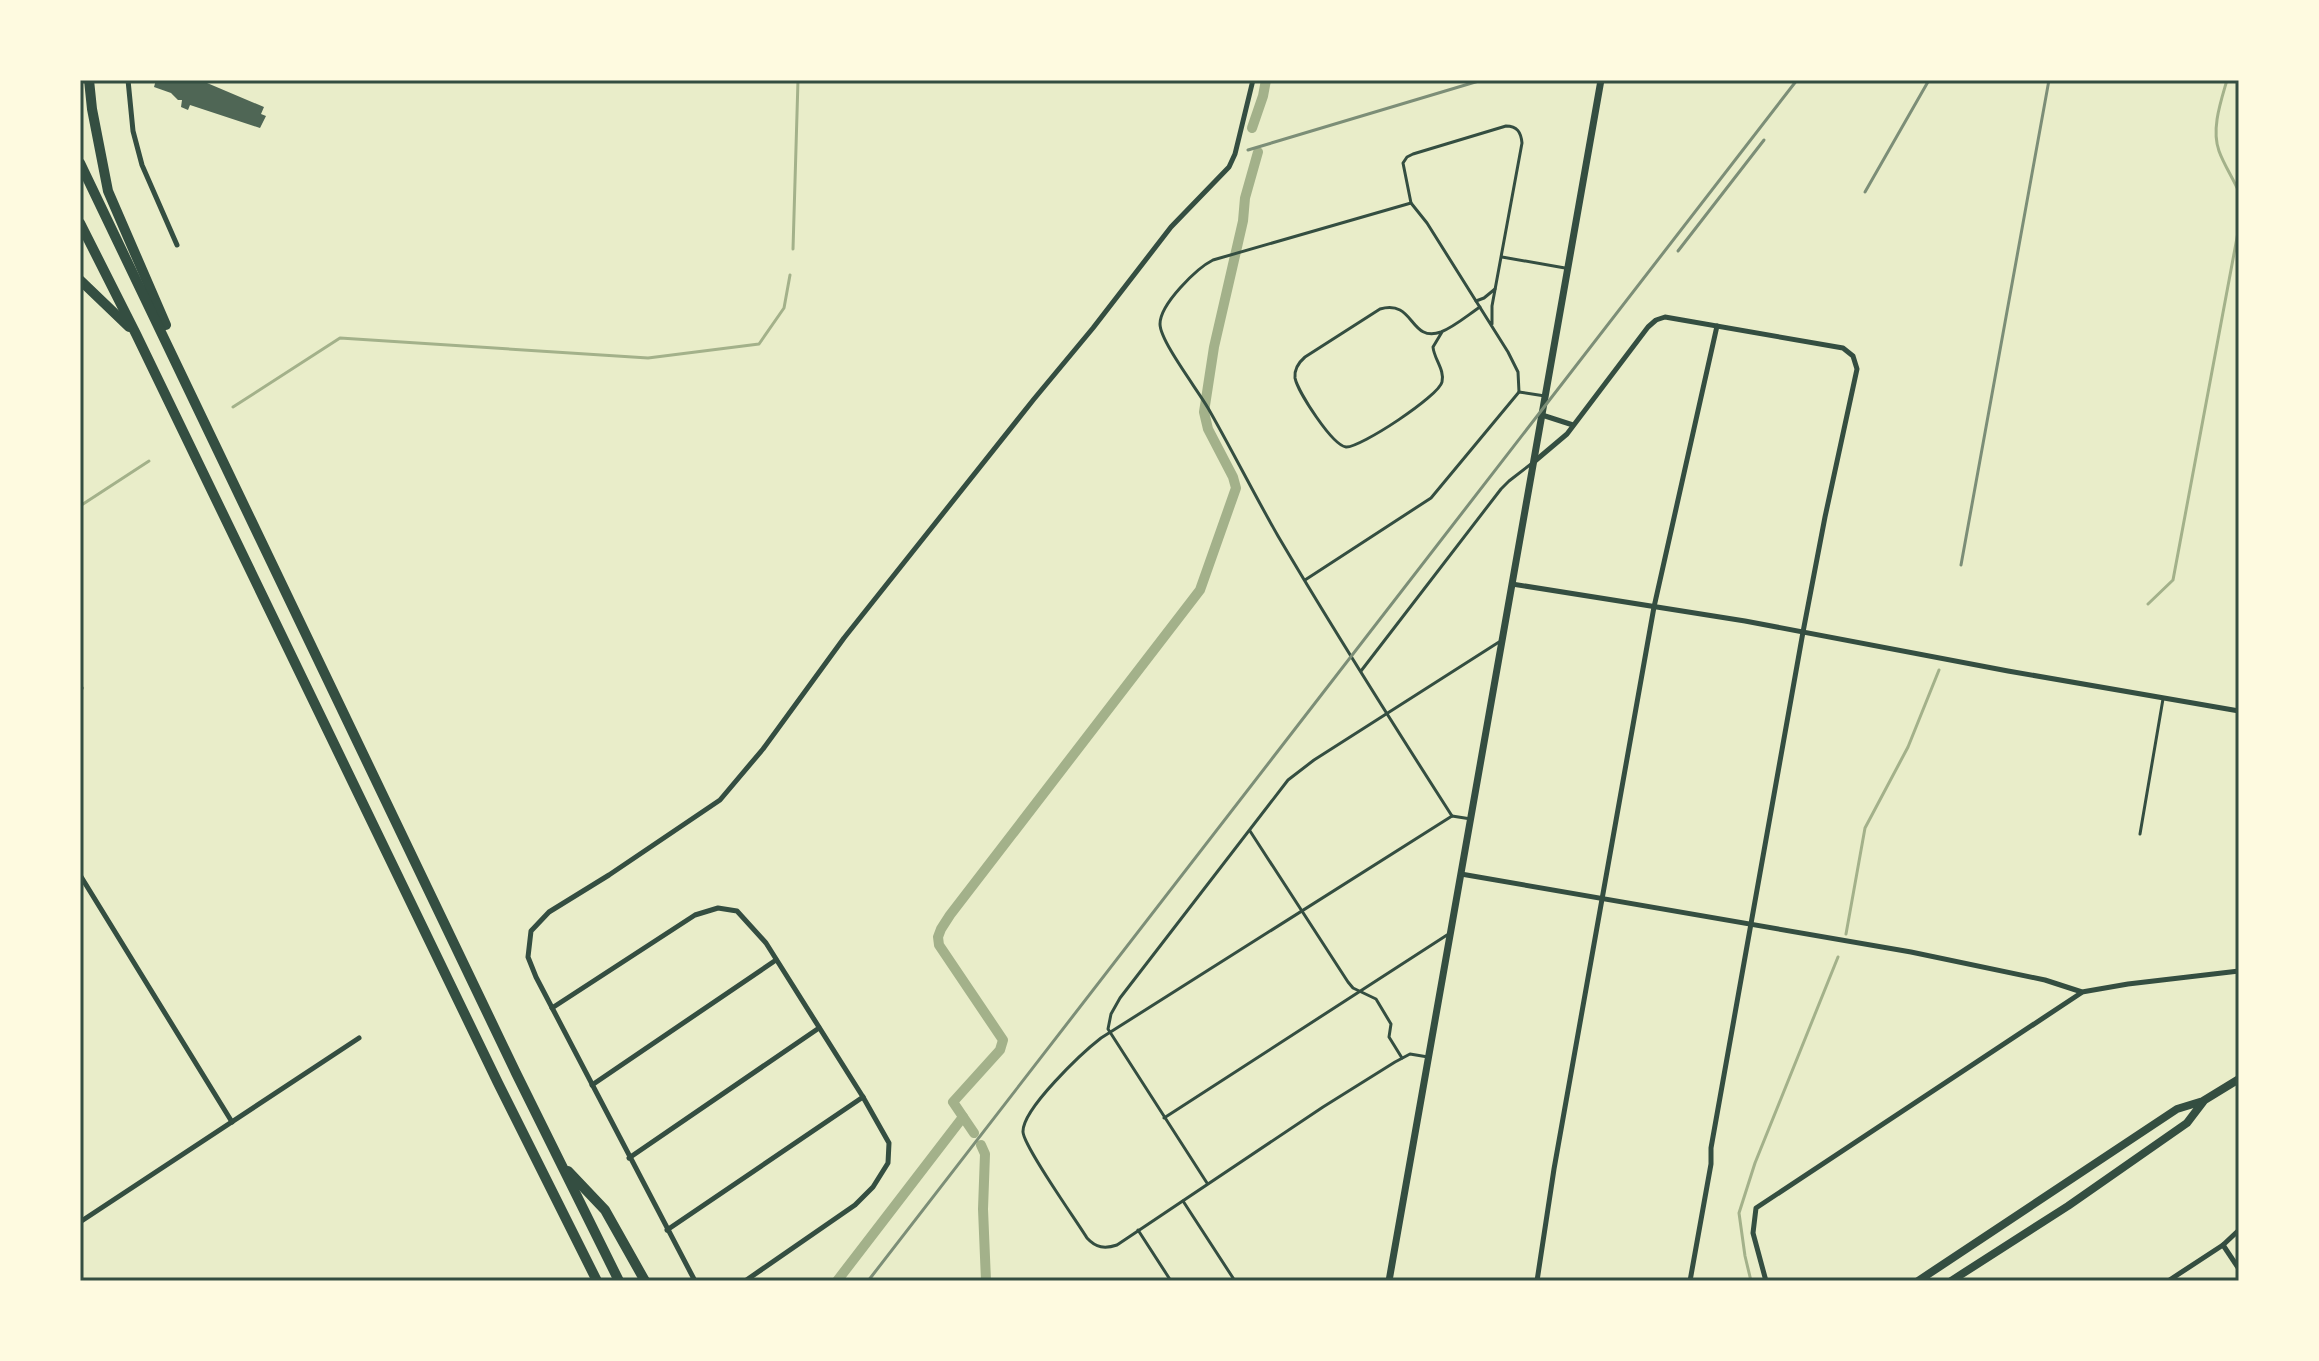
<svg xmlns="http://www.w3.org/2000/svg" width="2319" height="1361" font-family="Arial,sans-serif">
  <rect width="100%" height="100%" fill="#e9edc9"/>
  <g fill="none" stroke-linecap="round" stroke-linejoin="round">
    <g stroke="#a3b18a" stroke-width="3">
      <path d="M2227 80C2221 101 2211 129 2219 151 2224 165 2233 178 2239 192"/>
      <polyline points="793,249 798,80"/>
      <polyline points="233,407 340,338 648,358 759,344 784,308 790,275"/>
      <polyline points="80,506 149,461"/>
      <polyline points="2148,604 2173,580 2239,227"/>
      <polyline points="1846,934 1865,828 1908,747 1939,670"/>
      <polyline points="1751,1281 1745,1256 1739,1213 1755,1163 1838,957"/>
    </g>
    <g stroke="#a3b18a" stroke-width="10">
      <polyline points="1252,128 1263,96 1266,80"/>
      <polyline points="974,1133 953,1102 1000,1050 1003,1040 939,945 938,937 941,929 950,915 1200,590 1236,488 1233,477 1208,429 1204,412 1214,347 1243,221 1245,198 1258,152"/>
      <polyline points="981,1145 985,1154 983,1209 986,1281"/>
      <polyline points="837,1281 963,1117"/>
    </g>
  </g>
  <polygon fill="#4f6655" points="156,80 172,82 173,80 200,80 264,107 261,114 266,116 260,128 190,105 188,110 181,107 182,100 178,100 171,93 154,87"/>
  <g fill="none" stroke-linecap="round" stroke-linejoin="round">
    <g stroke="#344e41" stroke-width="3">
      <path d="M1411 203 1213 260C1197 268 1160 304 1160 324 1160 341 1197 389 1208 408 1232 450 1254 494 1278 536 1334 631 1393 724 1452 816"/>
      <polyline points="1502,257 1565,268"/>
      <polyline points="1476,301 1484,298 1495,289"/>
      <path d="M1492 324V306L1522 143C1521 132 1517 126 1506 126L1413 154 1407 157 1403 163 1411 203 1427 223 1508 352 1518 372 1519 392"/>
      <path d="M1442 332 1433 347C1434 359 1445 370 1442 382 1439 396 1360 448 1346 447 1332 445 1298 392 1295 378 1294 369 1298 363 1305 357L1380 309C1415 299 1409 343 1441 332 1454 327 1468 315 1480 307"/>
      <polyline points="1305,580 1431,498 1519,392 1545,396"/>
      <polyline points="1361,671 1501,489 1509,481 1531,464"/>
      <polyline points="1250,831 1348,982 1353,988 1376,999 1391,1024 1389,1037 1402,1058"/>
      <polyline points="2140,834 2163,699"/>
      <path d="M1428 1057 1410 1054 1395 1062 1323 1107 1117 1245C1105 1249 1096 1248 1087 1238 1076 1220 1024 1147 1023 1132 1022 1109 1083 1052 1101 1038L1452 816 1471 819"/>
      <polyline points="1164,1118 1447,935"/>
      <polyline points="1207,1183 1108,1029 1111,1014 1120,998 1288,780 1314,760 1499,642"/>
      <polyline points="1183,1201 1235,1281"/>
      <polyline points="1138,1230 1171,1281"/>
    </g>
    <g stroke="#344e41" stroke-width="5">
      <polyline points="128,80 133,131 142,165 177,245"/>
      <polyline points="1542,415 1573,425"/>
      <polyline points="1535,461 1567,434 1648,327 1656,320 1665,317 1843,348 1853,356 1857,369 1825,517 1803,632 1711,1148 1711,1164 1690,1281"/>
      <polyline points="1512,584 1745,621 2008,671 2239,711"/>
      <polyline points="80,688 81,688"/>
      <polyline points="1461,874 1911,952 2045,980 2082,992 2128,984 2239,971"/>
      <polyline points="80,875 232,1122"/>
      <polyline points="552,1008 695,915 718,908 737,911 766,943 863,1097 889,1143 888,1163 873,1187 855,1205 745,1281"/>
      <polyline points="592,1085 776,960"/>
      <polyline points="629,1158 819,1028"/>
      <polyline points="80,1222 359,1038"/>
      <polyline points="667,1230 863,1097"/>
      <polyline points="2223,1245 2239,1269"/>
      <polyline points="695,1281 536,977 528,957 531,931 549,912 609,875 720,800 763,749 844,638 1034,399 1093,328 1171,227 1229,167 1235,154 1253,80"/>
      <polyline points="1537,1281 1554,1169 1654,607 1717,326"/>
      <polyline points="1766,1281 1753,1233 1756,1208 2081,993"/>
      <polyline points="2168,1281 2223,1245 2239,1230"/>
    </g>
    <polyline stroke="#344e41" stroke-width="7" points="1389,1281 1601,80"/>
    <g stroke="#344e41" stroke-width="8">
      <polyline points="1918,1281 2177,1109 2203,1101 2239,1079"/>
      <polyline points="1951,1281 2068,1206 2187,1123 2203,1102"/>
    </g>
    <g stroke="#344e41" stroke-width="10">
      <polyline points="89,80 92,109 108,191 166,325"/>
      <polyline points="80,163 516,1073 619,1281"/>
      <polyline points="80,223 136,334 498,1083 597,1281"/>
      <polyline points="80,280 129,327"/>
      <polyline points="568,1171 605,1210 645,1281"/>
    </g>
    <g stroke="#7c8e77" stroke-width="3">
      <polyline points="1248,150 1482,80"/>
      <polyline points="1865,192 1929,80"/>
      <polyline points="1678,251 1764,140"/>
      <polyline points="1961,565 2049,80"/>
      <polyline points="868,1281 1797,80"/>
    </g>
  </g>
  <rect width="2319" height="1361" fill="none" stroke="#fefae0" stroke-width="164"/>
  <rect x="82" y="82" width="2155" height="1197" fill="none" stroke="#344e41" stroke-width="3"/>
</svg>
